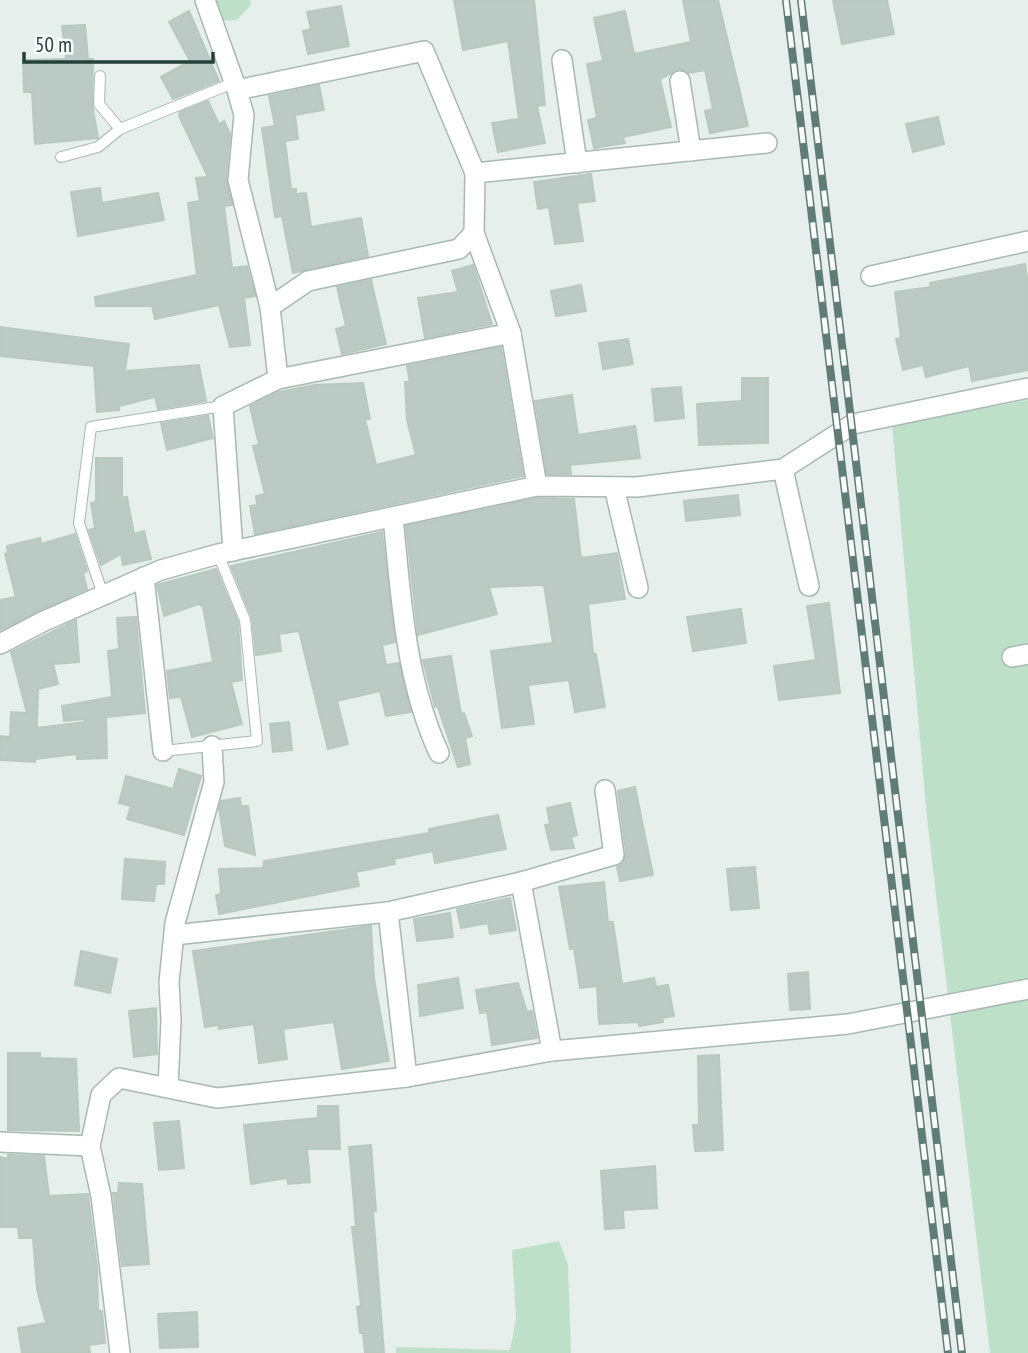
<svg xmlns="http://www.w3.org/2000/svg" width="1028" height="1353" font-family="'PT Sans Narrow',sans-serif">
  <rect width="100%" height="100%" fill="#e6efeb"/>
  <g fill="#bfe0c8">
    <polygon points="213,0 250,0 251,5 237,20 219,21"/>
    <polygon points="1028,400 1028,1353 990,1353 927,818 892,425"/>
    <polygon points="559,1241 568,1264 571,1353 396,1353 396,1347 510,1350 516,1319 512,1250"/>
  </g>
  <g fill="#bbcac4" stroke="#b8c9c2" stroke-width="2">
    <polygon points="454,0 534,0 545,105 537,106 545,143 498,152 492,123 519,119 508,41 463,50"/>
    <polygon points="683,0 718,0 748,126 710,133 705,111 713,109 705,70 689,73 679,69 660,79 671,127 623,137 625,143 594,148 588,120 597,118 587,64 603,61 594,18 625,11 634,54 691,42"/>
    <polygon points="833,0 887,0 894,34 842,44"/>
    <polygon points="341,6 349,46 308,54 303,31 311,29 307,12"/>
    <polygon points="189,11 219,81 173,99 161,77 190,61 169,22"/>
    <polygon points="85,25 88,59 93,59 92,104 98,138 35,144 32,92 24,92 23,60 66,59 62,26"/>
    <polygon points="319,85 324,110 295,115 298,139 285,141 291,189 296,189 296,194 306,193 311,227 361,218 368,256 293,273 282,216 275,217 262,128 275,126 269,96"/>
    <polygon points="208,101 219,124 224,121 230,134 226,179 232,205 224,206 232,268 247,266 255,296 244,298 250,345 230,347 219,305 155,319 152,306 96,306 95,297 197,275 188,203 200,201 196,178 208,177 179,116 180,112"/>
    <polygon points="938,117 944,144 913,152 906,124"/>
    <polygon points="591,174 595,201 577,203 583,241 555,244 549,207 538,209 534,182"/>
    <polygon points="100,188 102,203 158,193 164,220 78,236 71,192"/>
    <polygon points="1025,264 1028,284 1028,370 972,381 969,366 926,377 923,365 903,370 896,339 901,338 895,292 931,287 930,283"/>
    <polygon points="473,265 492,324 425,338 418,298 458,292 452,271"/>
    <polygon points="371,280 386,344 342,354 336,329 346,326 337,287"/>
    <polygon points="581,285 586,311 556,316 551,291"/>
    <polygon points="0,327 129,344 125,371 199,365 206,401 158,409 155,397 119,406 119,410 97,412 94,366 0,356"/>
    <polygon points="628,339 633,364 603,369 599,343"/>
    <polygon points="501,347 523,476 255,534 250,506 257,505 256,496 265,494 253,446 259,445 250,406 279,392 314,385 363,383 370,419 365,419 376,465 416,455 407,420 405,382 410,382 407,366"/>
    <polygon points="742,378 768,378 768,443 699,445 697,404 742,401"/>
    <polygon points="681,387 684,418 655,421 652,389"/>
    <polygon points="572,395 578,435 635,426 640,458 570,465 571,474 547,474 535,401"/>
    <polygon points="208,416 213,438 167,450 161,423"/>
    <polygon points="96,458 122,458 122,498 127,497 134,534 144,531 151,559 123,565 121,554 101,565 89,530 95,528 91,503 96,502"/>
    <polygon points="738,495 740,515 686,521 684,501"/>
    <polygon points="538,498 574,499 581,558 617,553 625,599 588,604 593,654 596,654 605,707 575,712 569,680 528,685 534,724 502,728 491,651 553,643 544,585 489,587 497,614 418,635 406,526"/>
    <polygon points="382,532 395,642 382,645 386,665 399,663 411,712 386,716 380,691 337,701 348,744 328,749 299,631 279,634 281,651 256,655 252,618 231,566"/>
    <polygon points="75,534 87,571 83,574 87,589 0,630 0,600 16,597 5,554 8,553 7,546 40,538 41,544"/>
    <polygon points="216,569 238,622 242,680 231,682 242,724 192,737 181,697 170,698 167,671 213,662 203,607 199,604 164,616 157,585"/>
    <polygon points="829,603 840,693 779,700 774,666 816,660 807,606"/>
    <polygon points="741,609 746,643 693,651 687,617"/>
    <polygon points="136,617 145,713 106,717 107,758 77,759 77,754 35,759 35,762 0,760 1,736 10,737 11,712 27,713 11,652 76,620 79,662 53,664 58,684 38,689 37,728 85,722 85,719 64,721 62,706 112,697 108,651 119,649 117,618"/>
    <polygon points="451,656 461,714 464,713 472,736 465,738 470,764 458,767 438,707 435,707 423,660"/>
    <polygon points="289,722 292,750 273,752 270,724"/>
    <polygon points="179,769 201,776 184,835 127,819 131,806 119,803 126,776 173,789"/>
    <polygon points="635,787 653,875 620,881 617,867 623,863 626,853 618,791"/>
    <polygon points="240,798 241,806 248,806 255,855 225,846 219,808 221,801"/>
    <polygon points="570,803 577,835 571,837 574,848 551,850 545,825 550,824 547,808"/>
    <polygon points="498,815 506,849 435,863 433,851 394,859 395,864 356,872 359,886 219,914 216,895 221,894 219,869 263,868 264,861 429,833 429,829"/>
    <polygon points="125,859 165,862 164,884 156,884 154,901 122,899"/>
    <polygon points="755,867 759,908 731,910 727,869"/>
    <polygon points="604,882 608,922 613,922 622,984 654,978 656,987 668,985 674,1016 662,1018 663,1022 639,1026 639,1022 599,1024 597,986 580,988 574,948 570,949 559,887"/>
    <polygon points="510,898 516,930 490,934 488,923 461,928 457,909"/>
    <polygon points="450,913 453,937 417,941 414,919"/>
    <polygon points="371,926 374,979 389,1061 342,1069 334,1022 283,1029 287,1059 259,1063 254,1024 219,1029 218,1025 205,1027 193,951"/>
    <polygon points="81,951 117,959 110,993 75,985"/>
    <polygon points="808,972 810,1009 790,1010 788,974"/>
    <polygon points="458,978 463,1008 420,1016 418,985"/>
    <polygon points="518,983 527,1012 532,1011 537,1038 492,1045 487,1012 480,1013 476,990"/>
    <polygon points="156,1008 157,1054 134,1057 129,1011"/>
    <polygon points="8,1053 40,1053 40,1058 76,1059 79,1131 8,1130"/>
    <polygon points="719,1055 723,1150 695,1151 693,1125 699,1125 698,1056"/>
    <polygon points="318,1106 338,1106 340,1149 307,1149 310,1182 288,1184 287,1178 251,1184 244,1125 318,1118"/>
    <polygon points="179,1121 184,1168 159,1170 154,1123"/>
    <polygon points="371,1145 376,1211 373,1211 384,1353 365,1353 363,1333 360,1333 357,1307 361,1306 352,1227 356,1227 349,1147"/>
    <polygon points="8,1155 44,1156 49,1196 88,1194 97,1268 98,1311 102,1311 105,1343 89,1345 90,1353 22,1353 18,1328 46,1323 37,1289 33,1238 19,1238 18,1227 0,1227 0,1157 8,1159"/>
    <polygon points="655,1166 657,1208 623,1210 624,1228 605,1229 601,1171"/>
    <polygon points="119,1183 142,1184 149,1264 122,1266 113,1193 118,1193"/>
    <polygon points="197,1312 198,1347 160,1348 158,1314"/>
  </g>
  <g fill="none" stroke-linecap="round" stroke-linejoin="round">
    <defs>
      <g id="lane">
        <polyline points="100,76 99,104 120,129"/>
        <polyline points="61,157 98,147 120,129 233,83"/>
        <polyline points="103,595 79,523 91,427 223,406"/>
        <polyline points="163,751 257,741 245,620 218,554"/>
      </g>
      <g id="street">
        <polyline points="205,0 237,90"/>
        <polyline points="562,60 577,163"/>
        <polyline points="680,81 691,151"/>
        <polyline points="871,276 1028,241"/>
        <polyline points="270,307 308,281 459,249 474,233 475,173 767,143"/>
        <polyline points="511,333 537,486"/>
        <polyline points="278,379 270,307 238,180 244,115 237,90 424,51 475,173"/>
        <polyline points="783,469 809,586"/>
        <polyline points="614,487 638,588"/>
        <path d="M393 517C401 597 405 679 439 753"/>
        <polyline points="233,551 223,406 278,379 511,333 474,233"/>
        <polyline points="144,577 163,751"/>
        <polyline points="0,644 42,622 161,570 218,554 537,486 637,487 783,469 853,424 1028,388"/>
        <polyline points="1012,657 1028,654"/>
        <polyline points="521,882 552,1051"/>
        <polyline points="388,912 407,1077"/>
        <polyline points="174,935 388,912 521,882 614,855 605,790"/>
        <polyline points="168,1088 171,1020 169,982 175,923 214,782 212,746"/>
        <polyline points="0,1142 90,1146"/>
        <polyline points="120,1353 101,1196 90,1146 101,1095 119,1078 217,1098 407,1077 552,1051 848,1024 1028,989"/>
      </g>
    </defs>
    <use href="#lane" stroke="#a8b8b2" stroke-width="12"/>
    <use href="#street" stroke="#a8b8b2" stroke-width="22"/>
    <use href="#lane" stroke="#fff" stroke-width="10"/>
    <use href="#street" stroke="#fff" stroke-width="19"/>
    <defs>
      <g id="rail">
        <polyline points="786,0 948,1353"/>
        <polyline points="801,0 962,1353"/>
      </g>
    </defs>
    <use href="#rail" stroke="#5f7d75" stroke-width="8"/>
    <use href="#rail" stroke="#f7fbf9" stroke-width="5" stroke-dasharray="16" stroke-linecap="butt"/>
  </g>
  <path d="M24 52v10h189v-10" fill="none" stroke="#24423a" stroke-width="3.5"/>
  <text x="35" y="52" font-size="21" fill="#24423a" stroke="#f7fbf9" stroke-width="5" paint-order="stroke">50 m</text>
</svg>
